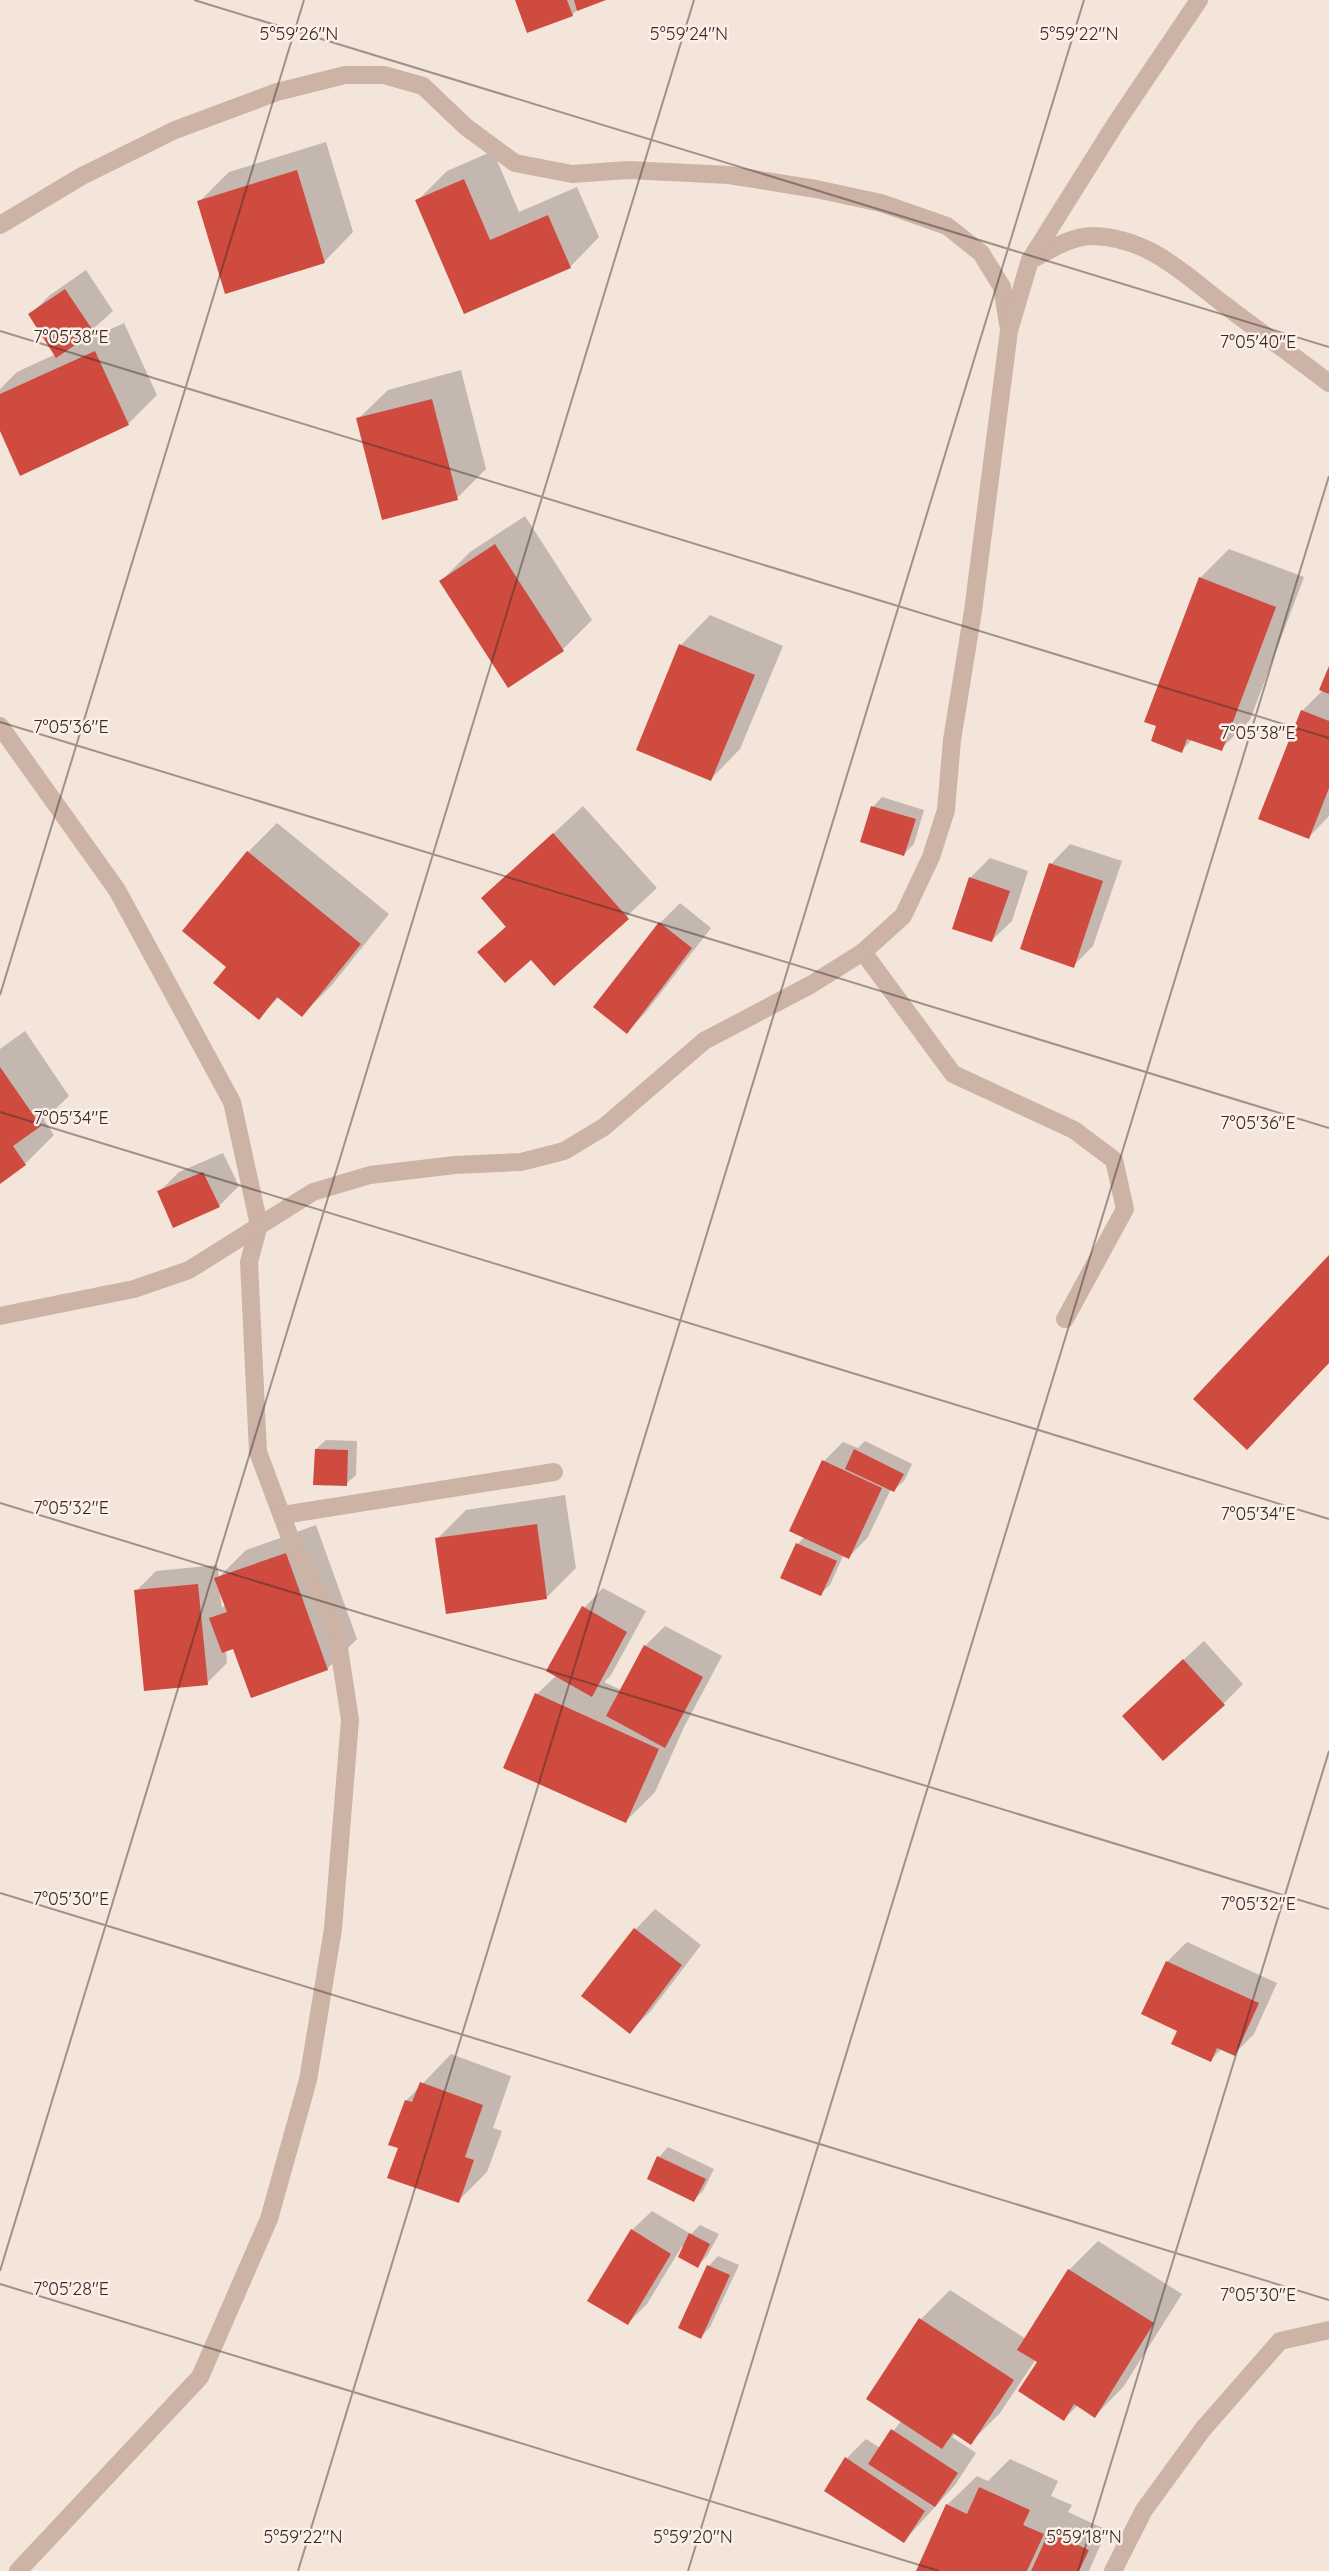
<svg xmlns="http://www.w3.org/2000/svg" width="1329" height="2571" font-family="Quicksand,sans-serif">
  <rect width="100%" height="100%" fill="#f4e5db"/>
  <g fill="#0003" fill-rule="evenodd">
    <polygon points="517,0 601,0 578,9 572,15"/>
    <polygon points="326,142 353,232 324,262 199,202 229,172"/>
    <polygon points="493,151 519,212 577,187 599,237 570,267 465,312 417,201 447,171"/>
    <polygon points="86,270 113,311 74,346 124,323 157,395 128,424 0,427 0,389 17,372 56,354 30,315 50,295"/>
    <polygon points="461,370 486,469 457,498 358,419 388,390"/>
    <polygon points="525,516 592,620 563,649 508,685 441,581 470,552"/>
    <polygon points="1229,549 1304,577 1250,720 1221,749 1193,739 1181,751 1200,578"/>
    <polygon points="710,615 783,646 740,749 711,779 638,749 681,645"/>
    <polygon points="1329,671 1329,816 1309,837 1302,711 1323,690"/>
    <polygon points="882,797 924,810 914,844 904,854 873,807"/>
    <polygon points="583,806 657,888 554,984 531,958 479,952 507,925 483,899"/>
    <polygon points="277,823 389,914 331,986 302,1015 279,997 259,1017 228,967 248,852"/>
    <polygon points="1070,844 1122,861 1093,946 1073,966 1051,864"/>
    <polygon points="990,858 1028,871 1012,921 992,940 970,878"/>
    <polygon points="680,903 711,928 646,1012 627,1032 660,923"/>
    <polygon points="25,1031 69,1096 44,1120 54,1135 25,1164 0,1182 0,1049"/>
    <polygon points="223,1153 239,1186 219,1206 159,1192 179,1172"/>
    <polygon points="326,1440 357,1441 356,1475 346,1484 316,1449"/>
    <polygon points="865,1441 912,1464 904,1481 894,1490 891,1489 868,1537 849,1557 844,1554 830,1585 820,1594 782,1577 798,1544 805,1536 823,1462 843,1442 858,1448"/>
    <polygon points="565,1495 576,1568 547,1597 437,1539 466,1510"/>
    <path d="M316 1525 357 1639 327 1669 234 1647 226 1650 227 1663 207 1683 136 1591 156 1571 217 1565 219 1577 246 1550ZM220 1593 226 1604 222 1608Z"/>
    <polygon points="603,1588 646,1611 611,1675 604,1682 621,1690 645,1646 665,1626 722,1656 684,1727 655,1792 626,1821 537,1694 557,1675 584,1608"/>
    <polygon points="1204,1641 1243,1684 1223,1704 1144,1696"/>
    <polygon points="655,1909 701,1945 650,2012 630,2031 583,1996 636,1929"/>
    <polygon points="1187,1942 1277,1983 1254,2034 1234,2054 1222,2048 1211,2060 1179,2030 1167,1962"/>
    <polygon points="451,2054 511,2076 493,2128 502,2131 487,2172 458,2201 406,2101"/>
    <polygon points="668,2147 714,2169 703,2191 694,2200 659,2157"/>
    <polygon points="652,2211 691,2234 700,2225 719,2234 707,2256 698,2265 682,2246 647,2304 628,2323 632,2230"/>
    <polygon points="1098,2241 1182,2294 1124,2386 1095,2416 1078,2405 1064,2419 1036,2359 1000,2413 971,2442 956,2433 952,2437 976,2453 955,2485 904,2541 847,2458 866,2439 880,2448 902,2420 869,2399 921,2319 950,2290 1026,2339 1069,2270"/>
    <polygon points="718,2256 739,2265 710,2327 701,2337 681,2327 709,2266"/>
    <polygon points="1010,2459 1058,2481 1051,2496 1072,2505 1068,2512 1107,2530 1089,2571 918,2571 947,2505 977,2476 988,2481"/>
  </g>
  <g fill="#cf4b3f">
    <polygon points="515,0 567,0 573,16 527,33"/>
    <polygon points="574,0 606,0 577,11"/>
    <polygon points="297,170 325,263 225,294 197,201"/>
    <polygon points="464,179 490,240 548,215 571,268 464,314 415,200"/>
    <polygon points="65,289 94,332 56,358 28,314"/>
    <polygon points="95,351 129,425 20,476 0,431 0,394"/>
    <polygon points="432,399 458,500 382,520 356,418"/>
    <polygon points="495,544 564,651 508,688 439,581"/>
    <polygon points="1199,577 1276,607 1222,751 1187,739 1182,753 1151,741 1156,726 1144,722"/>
    <polygon points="679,644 755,675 711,781 636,750"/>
    <polygon points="1329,666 1329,694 1319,690"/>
    <polygon points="1301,710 1329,721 1329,788 1309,839 1258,819"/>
    <polygon points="871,806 916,819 904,856 860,842"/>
    <polygon points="553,833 629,919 554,986 531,960 505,983 477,952 506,927 481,898"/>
    <polygon points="247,851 361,944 302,1017 277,997 259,1020 213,983 226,967 182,931"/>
    <polygon points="1049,863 1103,881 1074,968 1020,949"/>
    <polygon points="969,877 1010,891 992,942 952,929"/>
    <polygon points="659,922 692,948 627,1034 593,1007"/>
    <polygon points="0,1067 41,1126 13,1146 26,1165 0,1184"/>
    <polygon points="203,1172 220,1207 173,1228 157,1191"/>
    <polygon points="1329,1255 1329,1363 1247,1450 1193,1399"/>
    <polygon points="315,1449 348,1450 347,1486 313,1485"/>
    <polygon points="854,1449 904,1474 894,1492 845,1469"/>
    <polygon points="822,1460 882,1488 849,1559 789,1531"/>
    <polygon points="537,1524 547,1599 446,1614 435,1538"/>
    <polygon points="796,1543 837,1561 821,1596 780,1578"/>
    <polygon points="286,1553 328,1670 251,1698 233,1649 222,1653 209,1618 227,1612 214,1578"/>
    <polygon points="198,1584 208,1685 144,1691 134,1590"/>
    <polygon points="582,1606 627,1632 592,1697 546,1671"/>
    <polygon points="644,1645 703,1677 665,1748 606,1716"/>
    <polygon points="1183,1659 1225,1705 1163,1761 1122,1716"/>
    <polygon points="535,1693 659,1749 626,1823 503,1768"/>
    <polygon points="634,1928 682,1965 630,2034 581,1996"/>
    <polygon points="1166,1961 1259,2003 1235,2056 1217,2048 1211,2062 1171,2044 1177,2031 1141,2014"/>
    <polygon points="420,2082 483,2105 465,2157 474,2160 459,2203 387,2178 398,2148 388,2145 405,2100 412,2102"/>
    <polygon points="657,2156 706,2179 694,2202 647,2179"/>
    <polygon points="631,2229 671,2254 628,2325 587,2301"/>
    <polygon points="689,2233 710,2244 698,2268 678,2257"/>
    <polygon points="707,2265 730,2275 701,2339 678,2328"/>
    <polygon points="1068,2269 1154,2323 1095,2418 1074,2404 1064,2421 1018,2391 1037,2362 1017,2350"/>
    <polygon points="919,2318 1014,2380 971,2445 953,2433 942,2449 866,2399"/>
    <polygon points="891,2429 958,2473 935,2507 868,2464"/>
    <polygon points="845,2457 925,2511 904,2543 824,2491"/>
    <polygon points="979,2487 1030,2510 1023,2525 1044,2534 1027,2571 916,2571 946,2504 967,2514"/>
    <polygon points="1049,2532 1089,2550 1079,2571 1031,2571"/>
  </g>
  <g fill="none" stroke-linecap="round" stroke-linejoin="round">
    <g stroke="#cdb2a6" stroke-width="18">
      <polyline points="0,225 82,176 175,130 277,92 345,75 384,75 423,86 466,127 515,163 572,174 628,170 729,175 816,189 881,203 947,226 981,253 1002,287 1008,324"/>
      <path d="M1033 259C1051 249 1072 236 1093 236 1150 238 1184 274 1226 306 1260 332 1295 357 1329 383"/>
      <polyline points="0,726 117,890 232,1102 259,1225 249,1262 258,1452 292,1543 336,1628 350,1720 333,1929 308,2080 269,2219 200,2377 18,2571"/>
      <polyline points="863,952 953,1074 1074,1130 1114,1160 1125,1209 1065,1319"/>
      <polyline points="0,1316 134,1289 189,1270 313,1192 370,1175 455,1165 521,1162 564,1151 604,1127 704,1041 812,984 863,952 903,916 931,857 946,810 952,740 973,611 1009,331 1030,260 1116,123 1199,0"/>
      <polyline points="283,1515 554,1472"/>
      <polyline points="1113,2571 1144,2510 1203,2429 1280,2341 1329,2330"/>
    </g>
  </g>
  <path fill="none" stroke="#392a28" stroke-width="2" stroke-opacity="0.45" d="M194 0 1329 347M0 331 1329 738M0 722 1329 1128M0 995 304 0M0 1112 1329 1519M0 1503 1329 1909M0 1893 1329 2300M0 2271 694 0M0 2284 939 2571M298 2571 1084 0M688 2571 1329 476M1078 2571 1329 1751"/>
  <g font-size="18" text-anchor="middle" fill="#392a28" stroke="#fbefe8" stroke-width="5" stroke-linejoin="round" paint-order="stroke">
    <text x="299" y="40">5°59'26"N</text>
    <text x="689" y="40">5°59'24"N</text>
    <text x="1079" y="40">5°59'22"N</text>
    <text x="71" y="343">7°05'38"E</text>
    <text x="1258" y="348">7°05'40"E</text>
    <text x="71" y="733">7°05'36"E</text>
    <text x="1258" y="739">7°05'38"E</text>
    <text x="71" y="1124">7°05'34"E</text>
    <text x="1258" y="1129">7°05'36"E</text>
    <text x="71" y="1514">7°05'32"E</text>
    <text x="1258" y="1520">7°05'34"E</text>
    <text x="71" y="1905">7°05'30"E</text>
    <text x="1258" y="1910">7°05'32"E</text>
    <text x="71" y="2295">7°05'28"E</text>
    <text x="1258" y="2301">7°05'30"E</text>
    <text x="303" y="2543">5°59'22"N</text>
    <text x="693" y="2543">5°59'20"N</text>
    <text x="1084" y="2543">5°59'18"N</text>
  </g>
</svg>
